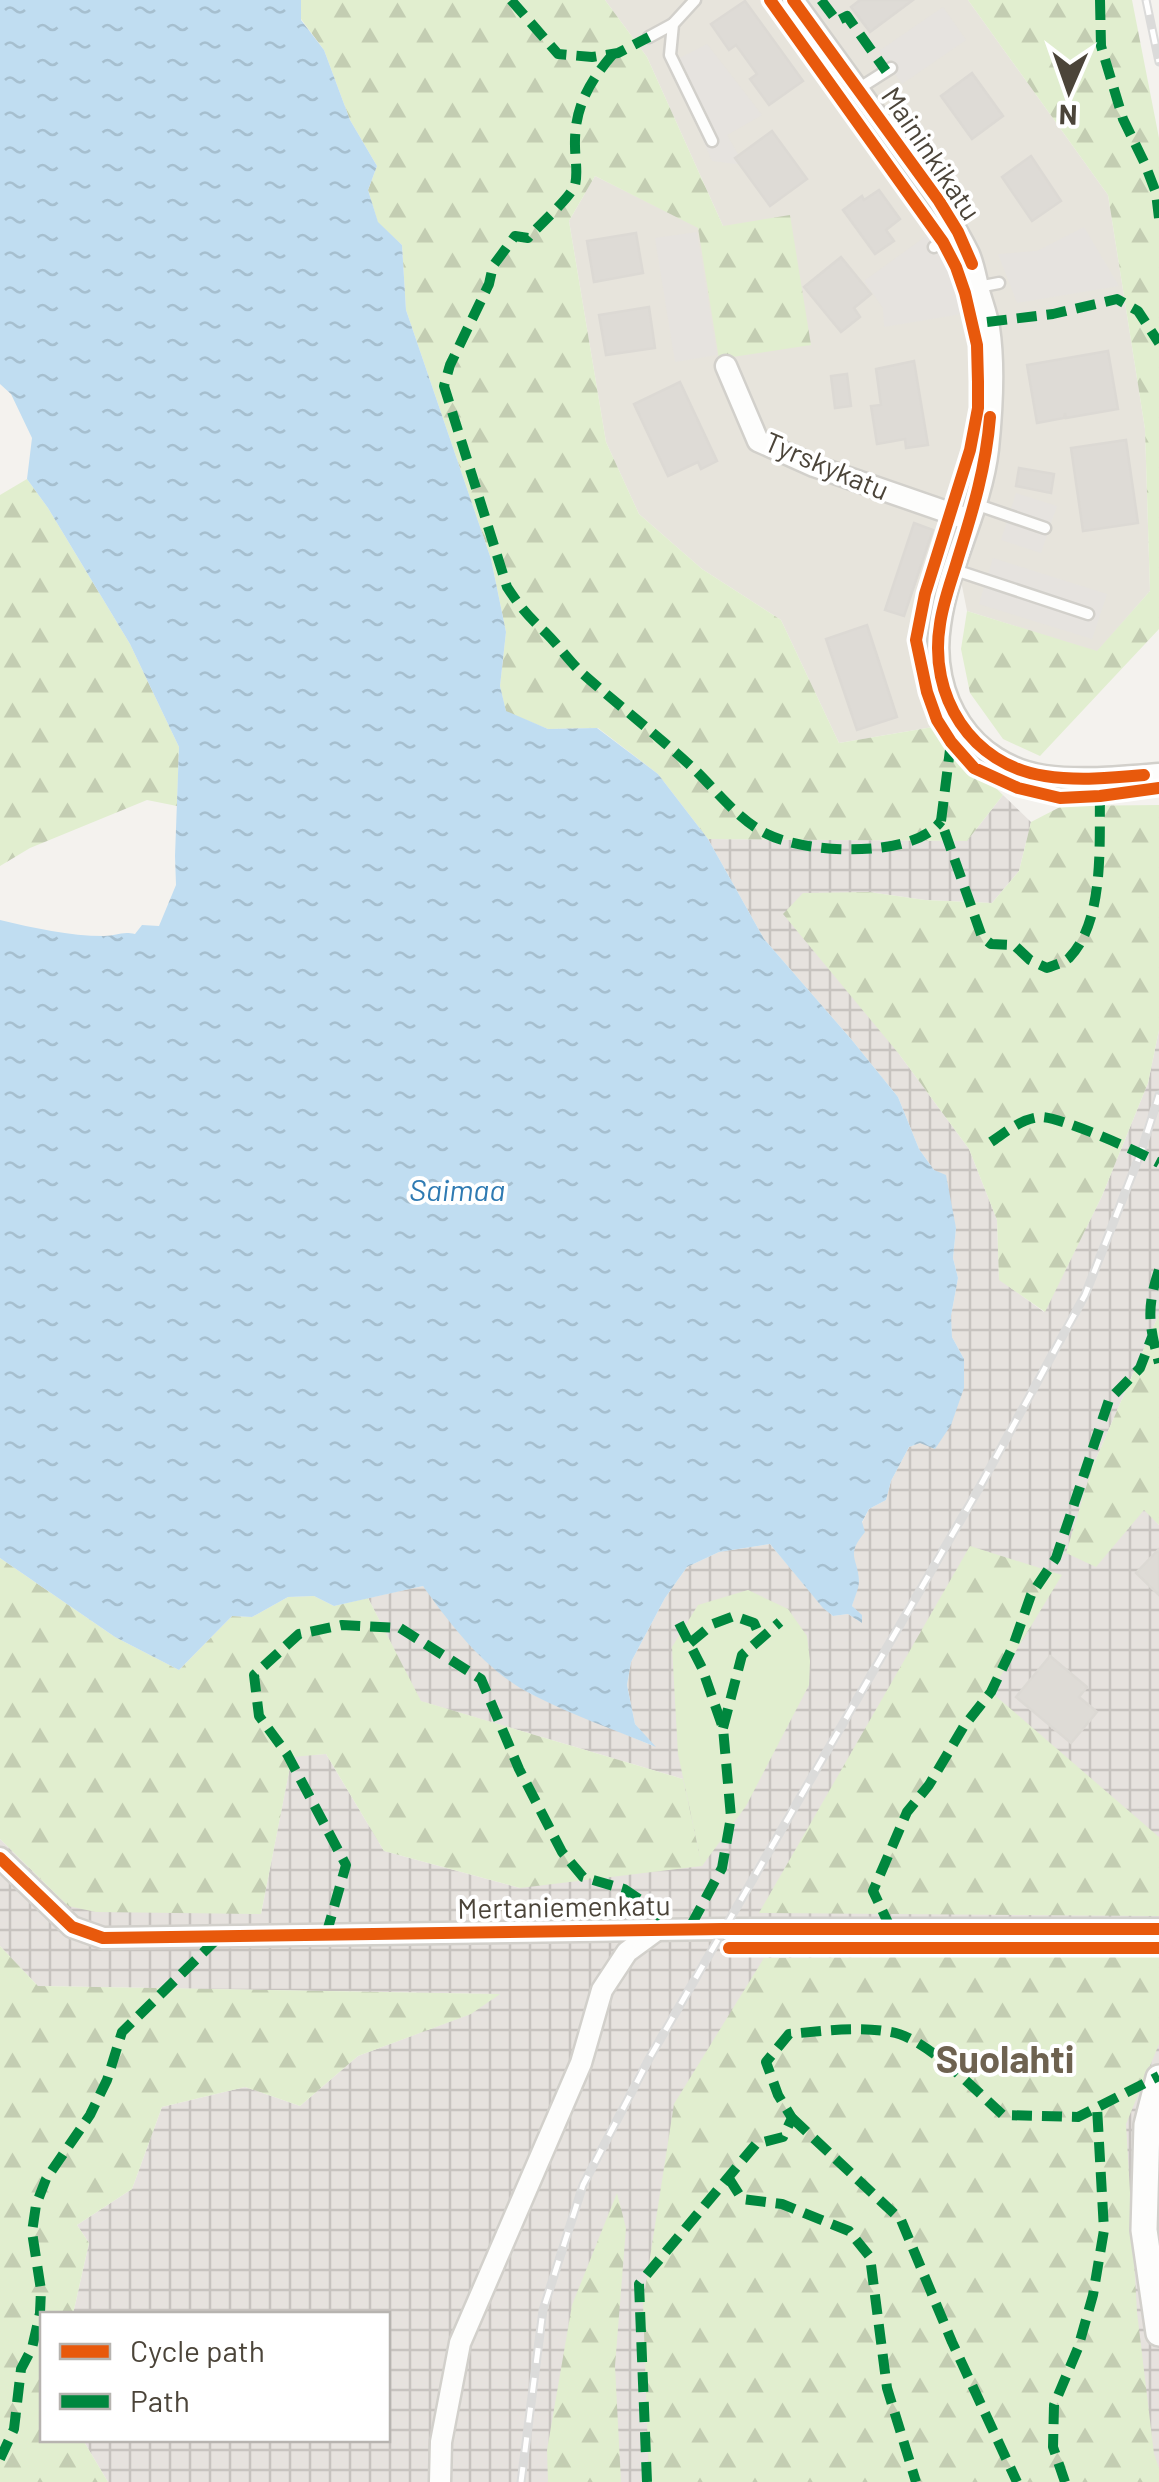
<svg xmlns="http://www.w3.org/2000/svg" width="1159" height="2482" font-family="Barlow,sans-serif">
  <defs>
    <pattern id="industrial-grid" width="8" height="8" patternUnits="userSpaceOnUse" patternTransform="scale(2.5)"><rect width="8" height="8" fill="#e6e2de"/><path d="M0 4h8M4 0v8" fill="none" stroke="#c7c3bf"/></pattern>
    <pattern id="forest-firs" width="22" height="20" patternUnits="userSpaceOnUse" patternTransform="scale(2.5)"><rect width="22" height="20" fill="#e1eecf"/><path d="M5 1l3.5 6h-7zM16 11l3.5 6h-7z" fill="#c3cdb2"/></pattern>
    <pattern id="water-ripples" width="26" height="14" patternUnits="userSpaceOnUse" patternTransform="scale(2.5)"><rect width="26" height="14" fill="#c0ddf1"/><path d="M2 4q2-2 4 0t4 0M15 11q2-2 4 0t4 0" fill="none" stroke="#a6bfcf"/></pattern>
  </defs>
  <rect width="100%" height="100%" fill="#f4f2ee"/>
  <polygon fill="#e7e4dc" points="605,0 968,0 1108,195 1145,429 1150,591 1097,652 967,611 952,536 939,530 911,628 933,727 839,743 781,620 702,569 639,514 606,442 569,221 595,176 698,227 723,226 647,57"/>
  <polygon fill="url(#industrial-grid)" points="1003,795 1031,822 1019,871 992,903 925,900 869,892 899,1054 969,1149 997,1220 999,1279 1044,1312 1102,1196 1148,1083 1159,1030 1159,1314 1092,1468 1145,1509 1159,1525 1159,2482 108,2482 83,2440 388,2440 388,2314 73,2314 89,2243 77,2225 132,2189 162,2107 245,2087 300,2106 358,2056 470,2014 498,1994 38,1986 0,1946 0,1839 68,1906 261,1914 292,1756 326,1754 384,1851 520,1888 683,1779 420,1701 368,1598 423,1586 500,1673 531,1694 653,1746 635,1724 627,1685 631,1662 665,1598 687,1567 719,1552 770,1544 823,1607 833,1616 848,1614 862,1622 861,1615 852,1606 859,1582 852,1558 862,1523 869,1509 886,1500 891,1481 909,1447 920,1443 964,1359 952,1337 951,1316 958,1278 953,1258 956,1228 934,1170 919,1149 898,1097 851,1039 764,939 708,839 967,841"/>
  <polygon fill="#e1eecf" points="748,1590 788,1609 807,1636 810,1661 809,1685 746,1806 702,1866 678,1754 672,1647 698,1605"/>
  <g fill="url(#forest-firs)">
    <polygon points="301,0 605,0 647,57 723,226 790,215 811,345 719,359 698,228 595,176 569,221 606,442 639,514 702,569 781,620 839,743 933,727 1003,795 967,841 708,839 658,774 598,728 548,729 506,712 500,686 506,632 491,559 406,310 402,245 378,223 368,190 377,166 350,120 324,50 301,19"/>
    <polygon points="968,0 1132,0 1159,138 1159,629 1040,756 1003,739 970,693 961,649 967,611 1097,651 1150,591 1145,429 1108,195"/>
    <polygon points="27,479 48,508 130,644 179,747 177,806 147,800 30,848 0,866 0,495"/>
    <polygon points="1159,805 1159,1030 1148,1083 1102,1196 1045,1312 999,1280 997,1220 969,1149 899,1054 783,914 803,893 869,892 925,900 992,903 1019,871 1031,822 1062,806"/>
    <polygon points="1159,1314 1159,1525 1144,1510 1096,1567 1066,1553 1092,1468"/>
    <polygon points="970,1546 1062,1575 991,1692 1159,1837 1159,1916 759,1913"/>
    <polygon points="0,1558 115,1637 179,1670 232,1616 252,1617 288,1597 314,1596 334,1606 368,1598 421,1701 683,1779 702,1866 520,1888 384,1851 326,1754 292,1757 261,1914 96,1912 68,1906 0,1839"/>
    <polygon points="0,1946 38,1986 500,1994 471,2014 358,2056 300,2106 245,2087 162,2107 132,2189 77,2225 89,2243 73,2314 42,2314 42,2440 83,2440 108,2482 0,2482"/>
    <polygon points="1159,1955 1159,2044 1126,2124 1137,2312 1154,2454 1159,2468 1159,2482 649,2482 643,2302 674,2104 764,1958"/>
    <polygon points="617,2193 626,2228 615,2366 621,2482 548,2482 547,2450 572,2305"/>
  </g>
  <g fill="#e6e3df">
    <polygon points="943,7 966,40 902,84 879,51"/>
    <polygon points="707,44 762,115 727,135 744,165 712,161 670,63"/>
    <polygon points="1084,227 1119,286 1017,303 998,254 1037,251"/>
    <polygon points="697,232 717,355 675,362 655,238"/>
    <polygon points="929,234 949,271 962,314 884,327 883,308 864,281"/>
    <polygon points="1016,493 1057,506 1041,553 1001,540"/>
    <polygon points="993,558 1107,594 1092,639 979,604"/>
  </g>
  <path fill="url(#water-ripples)" d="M0 0H301V20L324 50 350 120 377 166 368 190 378 222 402 245 406 310 491 559 506 632 500 686 506 711 548 729 597 728 658 774 708 839 764 939 851 1039 898 1097 919 1149 934 1170 946 1175 956 1228 953 1258 958 1278 951 1316 952 1337 964 1359V1388L951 1425 935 1449 920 1443 909 1447 891 1481 886 1500 869 1509 862 1522 865 1532C845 1556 858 1558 859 1581 859 1588 854 1599 852 1606L862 1615V1623L848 1614 833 1616 823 1608 770 1544 719 1552 687 1567 665 1598 631 1662 627 1685 635 1724 656 1747C615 1730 572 1715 533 1695 487 1672 452 1627 423 1586L334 1606 314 1596 288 1597 252 1617 232 1616 179 1670 115 1637 0 1558V920C34 928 69 936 104 936 117 936 121 931 135 934L142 925 159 926 176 885 175 856 179 747 130 644 48 508 27 479 32 438 11 394 0 384Z"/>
  <g fill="#dedbd6" stroke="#dcd9d4" stroke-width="2.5">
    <polygon points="860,0 913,0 870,32 851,7"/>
    <polygon points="745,1 803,81 769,105 750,79 757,74 736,45 729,50 711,24"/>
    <polygon points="972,73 1003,116 972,139 941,96"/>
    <polygon points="772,131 807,179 770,206 735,158"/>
    <polygon points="1031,156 1061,201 1032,221 1002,177"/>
    <polygon points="879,190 900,219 886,230 894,241 875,254 843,210 862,196 864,200"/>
    <polygon points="636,233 643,273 594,282 587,241"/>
    <polygon points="841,257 871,294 854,308 860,317 841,332 804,287"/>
    <polygon points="649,307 655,348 606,355 599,315"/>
    <polygon points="1108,351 1118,409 1066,418 1065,413 1064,418 1037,423 1027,365"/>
    <polygon points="914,361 928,445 906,448 905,439 877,444 871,406 881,405 876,369"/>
    <polygon points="847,374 851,406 835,408 831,376"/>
    <polygon points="680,382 717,461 701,469 698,462 668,476 634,404"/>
    <polygon points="1126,440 1138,523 1083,531 1071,448"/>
    <polygon points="1019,468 1054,474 1051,493 1016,486"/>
    <polygon points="914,523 933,530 904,616 885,610"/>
    <polygon points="867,625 897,717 857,730 826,639"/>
    <polygon points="1159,1549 1159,1595 1136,1573"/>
    <polygon points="1050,1656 1087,1687 1079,1697 1097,1712 1071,1743 1016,1697"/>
  </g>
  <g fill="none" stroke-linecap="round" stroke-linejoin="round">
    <defs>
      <g id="service">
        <polyline points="695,0 673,24 670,55 712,141"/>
        <polyline points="649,37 673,24"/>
        <polyline points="858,89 891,68"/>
        <polyline points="934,247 958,232"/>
        <polyline points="978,287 999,283"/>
        <polyline points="975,504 1045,528"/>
        <polyline points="955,570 1088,614"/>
      </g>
      <g id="minor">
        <path d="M793 0 939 201C950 219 960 236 969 254 974 266 976 279 979 291 982 303 987 315 989 328 995 367 992 410 988 449 981 510 948 565 940 625 929 697 971 765 1045 776 1082 781 1122 777 1159 774"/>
        <polyline points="726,366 758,441 814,466 970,520"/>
        <polyline points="0,1858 72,1927 103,1938 723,1929 1159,1929"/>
        <polyline points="440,2482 441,2442 460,2343 581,2063 602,1990 627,1952 657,1930"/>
      </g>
      <polyline id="tertiary" points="1159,2078 1147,2125 1144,2230 1159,2333"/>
    </defs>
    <use href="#service" stroke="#d2d0cb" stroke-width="15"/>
    <use href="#minor" stroke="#d2d0cb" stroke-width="25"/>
    <use href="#tertiary" stroke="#d2d0cb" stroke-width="30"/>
    <use href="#service" stroke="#fdfdfc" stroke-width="10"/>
    <use href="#minor" stroke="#fdfdfc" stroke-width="20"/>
    <use href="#tertiary" stroke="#fdfdfc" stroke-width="25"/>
    <defs>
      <g id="rail">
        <polyline points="1146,0 1159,62"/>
        <polyline points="521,2482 543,2310 583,2185 650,2057 978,1490 1085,1295 1141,1152 1159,1095"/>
      </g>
    </defs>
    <use href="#rail" stroke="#dbdbda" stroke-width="9"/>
    <use href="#rail" stroke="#fff" stroke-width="5" stroke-dasharray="15" stroke-linecap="butt"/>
    <g stroke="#00873e" stroke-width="10" stroke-dasharray="20 10" stroke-linecap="butt">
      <polyline points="511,0 558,54 592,57 618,53 649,37"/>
      <polyline points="821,0 837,21 847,16 886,71"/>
      <polyline points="1100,0 1101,46 1123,119 1145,164 1156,193 1159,218"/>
      <path d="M613 54C589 82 574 108 575 146 575 157 578 174 575 185 570 198 539 225 528 238L515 236 493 266 489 284 450 365 444 386 507 587C520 607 529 617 546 633 559 646 569 661 582 673 618 705 657 735 693 768 716 790 738 820 767 834 806 854 914 859 941 821"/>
      <polyline points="987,322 1053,314 1117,299 1138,311 1159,343"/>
      <path d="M951 742 941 821 982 937 991 944 1014 945 1030 960 1047 968C1054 965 1063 963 1069 958 1105 921 1099 843 1100 796"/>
      <path d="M991 1142C1006 1132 1022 1118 1041 1117 1061 1117 1140 1152 1159 1163"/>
      <path d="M1159 1270C1146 1309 1149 1324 1159 1363"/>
      <polyline points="679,1623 702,1668 723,1728 731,1817 722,1868 689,1929"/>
      <polyline points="690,1643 713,1624 734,1616 754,1623 761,1639"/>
      <polyline points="723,1728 742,1655 780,1622"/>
      <polyline points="891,1929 873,1891 907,1812 929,1785 964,1726 991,1692 1013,1646 1031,1595 1056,1558 1109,1400 1140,1368 1152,1337"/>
      <polyline points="326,1935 346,1865 287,1754 259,1716 254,1675 299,1634 342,1625 400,1628 481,1679 519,1769 562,1852 583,1877 624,1889 654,1909 670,1930"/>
      <polyline points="792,2118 901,2220 952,2342 1017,2482"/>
      <polyline points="728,2177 742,2199 782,2204 849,2231 870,2257 887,2388 916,2482"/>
      <polyline points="0,2459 14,2429 21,2369 32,2348 40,2313 41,2290 32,2232 36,2205 46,2179 90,2115 107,2080 122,2032 220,1936"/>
      <path d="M647 2482 639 2284 756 2144 783 2137 792 2118 778 2095 766 2062 789 2034C822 2031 858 2026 891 2032 925 2037 976 2091 1003 2115L1078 2117 1159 2076"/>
      <polyline points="1065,2482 1053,2447 1054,2405 1078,2348 1093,2295 1104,2230 1097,2107"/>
    </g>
    <defs>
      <g id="cycleway">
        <polyline points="770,0 943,242 956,267 965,293 977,345 978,382 978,408 970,450 925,594 916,640 927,692 937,720 951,742 974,768 1018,788 1060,798 1100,796 1159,788"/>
        <polyline points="793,0 939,201 958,232 972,264"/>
        <path d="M990 417C986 467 973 510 958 558 952 579 943 602 940 624 928 696 971 765 1045 776 1077 781 1112 778 1144 775"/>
        <polyline points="0,1858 72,1927 103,1938 723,1929 1159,1929"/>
        <polyline points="729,1948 1159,1948"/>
      </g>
    </defs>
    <use href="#cycleway" stroke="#fff" stroke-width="19"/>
    <use href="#cycleway" stroke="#e8590c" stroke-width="12"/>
  </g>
  <g text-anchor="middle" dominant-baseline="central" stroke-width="8" stroke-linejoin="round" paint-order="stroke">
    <g font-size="28" fill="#4b4439" stroke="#fff">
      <text transform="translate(932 153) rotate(56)">Maininkikatu</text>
      <text transform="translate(827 465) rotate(23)">Tyrskykatu</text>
      <text transform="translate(564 1906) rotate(-1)">Mertaniemenkatu</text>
    </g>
    <g font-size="30" font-style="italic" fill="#2e7ab2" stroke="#fff">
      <text x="457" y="1189">Saimaa</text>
    </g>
    <g font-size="38" font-weight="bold" fill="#6e6250" stroke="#fff">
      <text x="1005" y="2058">Suolahti</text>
    </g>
  </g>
  <rect x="40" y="2312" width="350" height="130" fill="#ffffff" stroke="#b7b4b0" stroke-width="2.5"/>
  <rect x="60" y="2344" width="50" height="15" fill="#e8590c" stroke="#b7b4b0" stroke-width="2.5"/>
  <text x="130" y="2362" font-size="30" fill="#4b4439">Cycle path</text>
  <rect x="60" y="2394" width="50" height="15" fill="#00873e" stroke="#b7b4b0" stroke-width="2.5"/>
  <text x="130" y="2412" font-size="30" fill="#4b4439">Path</text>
  <g transform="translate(1069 90) rotate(182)" stroke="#ffffff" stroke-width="8" paint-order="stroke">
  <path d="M0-8L18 38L0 25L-18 38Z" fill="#4b4439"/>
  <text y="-15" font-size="28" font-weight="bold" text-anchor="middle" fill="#4b4439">N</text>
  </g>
</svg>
